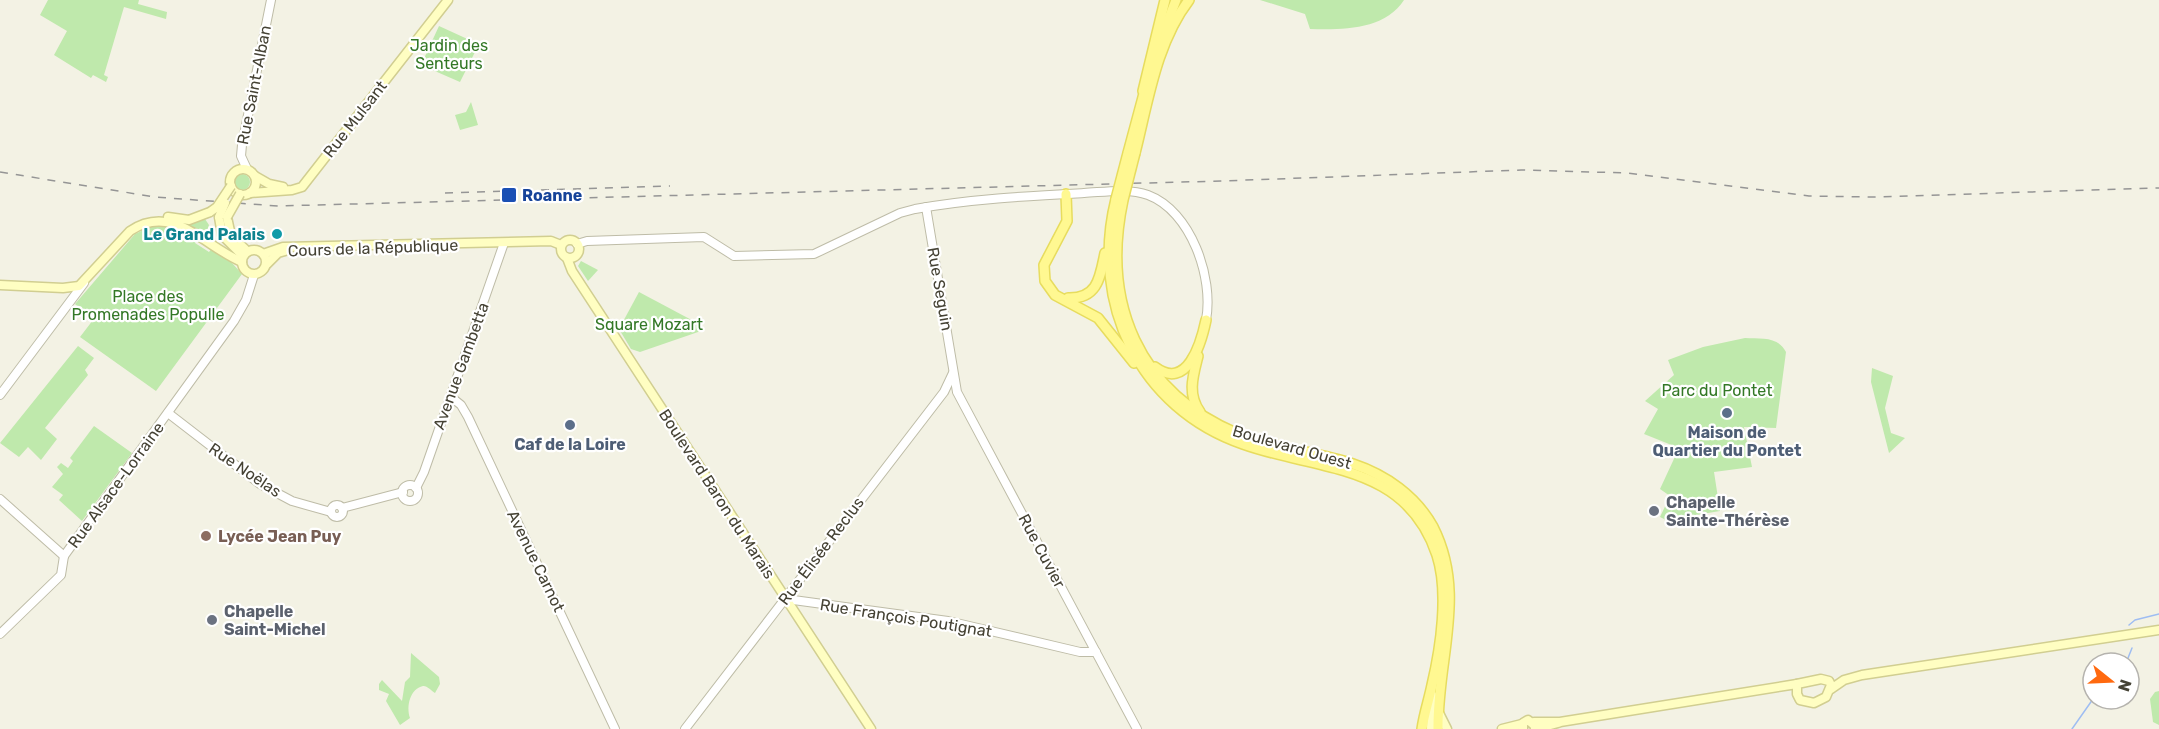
<svg xmlns="http://www.w3.org/2000/svg" width="2159" height="729" font-family="Rubik,sans-serif">
  <rect width="100%" height="100%" fill="#f3f2e4"/>
  <g fill="#bfe9ac">
    <polygon points="48,0 139,0 138,4 167,12 166,19 124,7 104,75 108,77 106,82 93,75 91,78 54,55 67,31 40,15"/>
    <path d="M1260 0H1404C1385 30 1342 30 1310 29L1305 14Z"/>
    <polygon points="439,26 474,42 477,48 460,82 421,65"/>
    <polygon points="471,102 478,125 460,130 455,115 466,112"/>
    <circle cx="242" cy="182" r="8"/>
    <polygon points="205,219 209,225 206,235 183,223"/>
    <polygon points="169,226 197,239 195,243 209,252 212,248 232,263 242,274 156,391 80,337 93,320 75,304 135,234 150,227"/>
    <polygon points="581,261 598,270 588,281 578,266"/>
    <polygon points="639,292 701,325 701,331 640,352 631,349 619,329"/>
    <path d="M1745 338C1761 339 1778 336 1786 352L1776 428 1744 427 1752 467 1714 472 1720 511 1666 520 1660 517 1670 496 1660 489 1679 448 1644 434 1658 409 1645 401 1674 375 1668 360 1703 347Z"/>
    <polygon points="78,346 94,358 85,370 88,375 45,428 57,439 41,460 28,447 19,457 0,443"/>
    <polygon points="1872,368 1893,376 1885,408 1891,433 1905,438 1889,453 1871,382"/>
    <polygon points="94,426 132,453 82,521 59,500 63,495 52,487 63,474 57,467 61,463 68,468 73,461 70,458"/>
    <path d="M411 653 439 677 440 684 435 693C432 691 426 685 423 686 410 689 406 706 410 718L400 725 386 701 389 694 379 690V684L382 680 402 701 405 682 410 677Z"/>
    <polygon points="2159,691 2159,725 2153,722 2150,699 2155,692"/>
  </g>
  <g fill="none" stroke-linecap="round" stroke-linejoin="round">
    <g stroke="#9ebdf2" stroke-width="1.5">
      <polyline points="2129,625 2135,620 2159,614"/>
      <polyline points="2126,663 2132,648"/>
      <polyline points="2072,729 2093,699"/>
    </g>
    <defs>
      <g id="tertiary">
        <polyline points="247,169 241,156 242,145 271,0"/>
        <polyline points="926,207 957,392 1137,729"/>
        <path d="M577 244 587 241 704 237 734 256 814 254 900 213 915 209C970 199 1028 196 1084 193 1105 192 1128 188 1148 195 1191 211 1214 278 1206 320"/>
        <polyline points="0,395 84,283"/>
        <polyline points="451,397 461,405 468,417 615,729"/>
        <polyline points="168,413 260,484 292,501 331,512"/>
        <circle cx="410" cy="493" r="8"/>
        <polyline points="416,488 424,472 504,243"/>
        <polyline points="0,499 64,556"/>
        <circle cx="337" cy="511" r="6"/>
        <polyline points="342,508 403,492"/>
        <polyline points="64,556 234,321 246,300 254,275"/>
        <polyline points="786,599 948,621 1080,652 1096,652"/>
        <polyline points="0,634 61,575 64,556"/>
        <polyline points="685,729 944,392 953,373"/>
      </g>
      <g id="secondary">
        <circle cx="243" cy="182" r="13"/>
        <polyline points="255,176 269,184 283,187"/>
        <polyline points="250,193 292,190 302,187 448,0"/>
        <polyline points="168,217 189,220 210,212"/>
        <polyline points="219,217 222,235 243,256"/>
        <polyline points="227,217 231,236 245,249"/>
        <circle cx="570" cy="249" r="9"/>
        <circle cx="254" cy="262" r="12"/>
        <polyline points="263,254 283,247 551,241 561,245"/>
        <polyline points="567,258 572,271 871,729"/>
        <polyline points="267,264 278,253 285,251"/>
        <path d="M0 285 63 288 79 286 130 231C173 202 205 247 242 262"/>
        <polygon points="1821,679 1829,681 1831,685 1826,697 1814,703 1800,700 1797,694 1797,684"/>
        <polyline points="1831,689 1844,680 1862,675 2159,630"/>
        <polyline points="1439,713 1447,729"/>
        <polyline points="1534,722 1560,722 1797,684"/>
        <polyline points="1431,729 1432,695"/>
        <polyline points="1502,729 1522,724"/>
        <polyline points="1523,729 1523,723 1528,720 1535,726"/>
        <polyline points="1535,729 1558,723"/>
      </g>
      <g id="primary">
        <polyline points="1156,52 1176,0"/>
        <polyline points="1143,91 1165,0"/>
        <polyline points="1128,153 1146,86"/>
        <path d="M1135 153C1148 102 1156 43 1189 0"/>
        <polyline points="1066,194 1067,221 1044,265 1045,281 1055,295 1098,318 1134,363"/>
        <path d="M1116 199C1090 303 1139 408 1243 444 1318 471 1406 462 1437 555 1449 592 1441 647 1432 685 1429 700 1424 714 1422 729"/>
        <path d="M1123 200C1101 303 1138 392 1238 434 1275 448 1315 452 1353 464 1386 475 1416 496 1433 527 1467 594 1437 659 1438 729"/>
        <path d="M1068 298C1098 299 1100 277 1105 253"/>
        <path d="M1198 356C1193 376 1187 394 1200 412"/>
        <path d="M1155 367C1187 391 1201 344 1206 320"/>
      </g>
    </defs>
    <use href="#tertiary" stroke="#bebca7" stroke-width="10"/>
    <use href="#secondary" stroke="#d1ce91" stroke-width="11"/>
    <use href="#primary" stroke="#e7dc5e" stroke-width="12"/>
    <use href="#tertiary" stroke="#fff" stroke-width="8"/>
    <use href="#secondary" stroke="#fffec2" stroke-width="8"/>
    <use href="#primary" stroke="#fff891" stroke-width="9"/>
    <g stroke="#959595" stroke-width="1.5" stroke-dasharray="8 8" stroke-linecap="butt">
      <polyline points="0,172 155,197 278,206 1221,181 1521,170 1628,173 1809,196 1872,197 2159,188"/>
      <polyline points="445,193 670,186"/>
    </g>
    <defs>
      <g id="secondary-bridge">
        <polyline points="210,212 217,207 231,186"/>
        <polyline points="219,217 225,203"/>
        <polyline points="227,217 240,194"/>
      </g>
      <g id="primary-bridge">
        <polyline points="1116,199 1128,153"/>
        <polyline points="1123,200 1135,153"/>
      </g>
    </defs>
    <use href="#secondary-bridge" stroke="#d1ce91" stroke-width="11" stroke-linecap="butt"/>
    <use href="#primary-bridge" stroke="#e7dc5e" stroke-width="12" stroke-linecap="butt"/>
    <use href="#secondary-bridge" stroke="#fffec2" stroke-width="8"/>
    <use href="#primary-bridge" stroke="#fff891" stroke-width="9"/>
  </g>
  <rect fill="#1a4fb4" stroke="#fff" stroke-width="2" x="501" y="187" width="16" height="16" rx="3"/>
  <circle fill="#0f9aa8" stroke="#fff" stroke-width="2" cx="277" cy="234" r="6"/>
  <g fill="#5c6f8a" stroke="#fff" stroke-width="2">
    <circle cx="1727" cy="413" r="6"/>
    <circle cx="570" cy="425" r="6"/>
  </g>
  <g fill="#6b7280" stroke="#fff" stroke-width="2">
    <circle cx="1654" cy="511" r="6"/>
    <circle cx="212" cy="620" r="6"/>
  </g>
  <circle fill="#8d6e63" stroke="#fff" stroke-width="2" cx="206" cy="536" r="6"/>
  <g text-anchor="middle" dominant-baseline="central" stroke-width="4.5" stroke-linejoin="round" paint-order="stroke">
    <g font-size="16" fill="#337826" stroke="#fff">
      <text x="449" y="45">Jardin des<tspan x="449" dy="18">Senteurs</tspan></text>
      <text x="148" y="296">Place des<tspan x="148" dy="18">Promenades Populle</tspan></text>
      <text x="649" y="324">Square Mozart</text>
      <text x="1717" y="390">Parc du Pontet</text>
    </g>
    <g font-size="16" fill="#454234" stroke="#fff">
      <text transform="translate(254 85) rotate(-79)">Rue Saint-Alban</text>
      <text transform="translate(355 119) rotate(-52)">Rue Mulsant</text>
      <text transform="translate(373 248) rotate(-2)">Cours de la République</text>
      <text transform="translate(940 289) rotate(80)">Rue Seguin</text>
      <text transform="translate(461 366) rotate(-70)">Avenue Gambetta</text>
      <text transform="translate(1292 447) rotate(16)">Boulevard Ouest</text>
      <text transform="translate(245 470) rotate(34)">Rue Noëlas</text>
      <text transform="translate(116 485) rotate(-54)">Rue Alsace-Lorraine</text>
      <text transform="translate(717 494) rotate(57)">Boulevard Baron du Marais</text>
      <text transform="translate(821 551) rotate(-53)">Rue Élisée Reclus</text>
      <text transform="translate(1042 551) rotate(62)">Rue Cuvier</text>
      <text transform="translate(536 561) rotate(64)">Avenue Carnot</text>
      <text transform="translate(906 618) rotate(9)">Rue François Poutignat</text>
    </g>
    <g font-size="16" font-weight="bold" fill="#164399" stroke="#fff" text-anchor="start">
      <text x="522" y="195">Roanne</text>
    </g>
    <g font-size="16" font-weight="bold" fill="#0d838f" stroke="#fff" text-anchor="end">
      <text x="265" y="234">Le Grand Palais</text>
    </g>
    <g font-size="16" font-weight="bold" fill="#4e5e75" stroke="#fff">
      <text x="1727" y="432">Maison de<tspan x="1727" dy="18">Quartier du Pontet</tspan></text>
      <text x="570" y="444">Caf de la Loire</text>
    </g>
    <g font-size="16" font-weight="bold" fill="#5b616d" stroke="#fff" text-anchor="start">
      <text x="1666" y="502">Chapelle<tspan x="1666" dy="18">Sainte-Thérèse</tspan></text>
      <text x="224" y="611">Chapelle<tspan x="224" dy="18">Saint-Michel</tspan></text>
    </g>
    <g font-size="16" font-weight="bold" fill="#785e54" stroke="#fff" text-anchor="start">
      <text x="218" y="536">Lycée Jean Puy</text>
    </g>
  </g>
  <g transform="translate(2111 681) rotate(108)"><circle r="28" fill="#ffffff" stroke="#b5b3ae" stroke-width="1.5"/>
  <path d="M0-4.5L10 22L0 15L-10 22Z" fill="#ff690f"/>
  <text y="-9" font-size="16" font-weight="bold" text-anchor="middle" fill="#454234">N</text>
  </g>
</svg>
